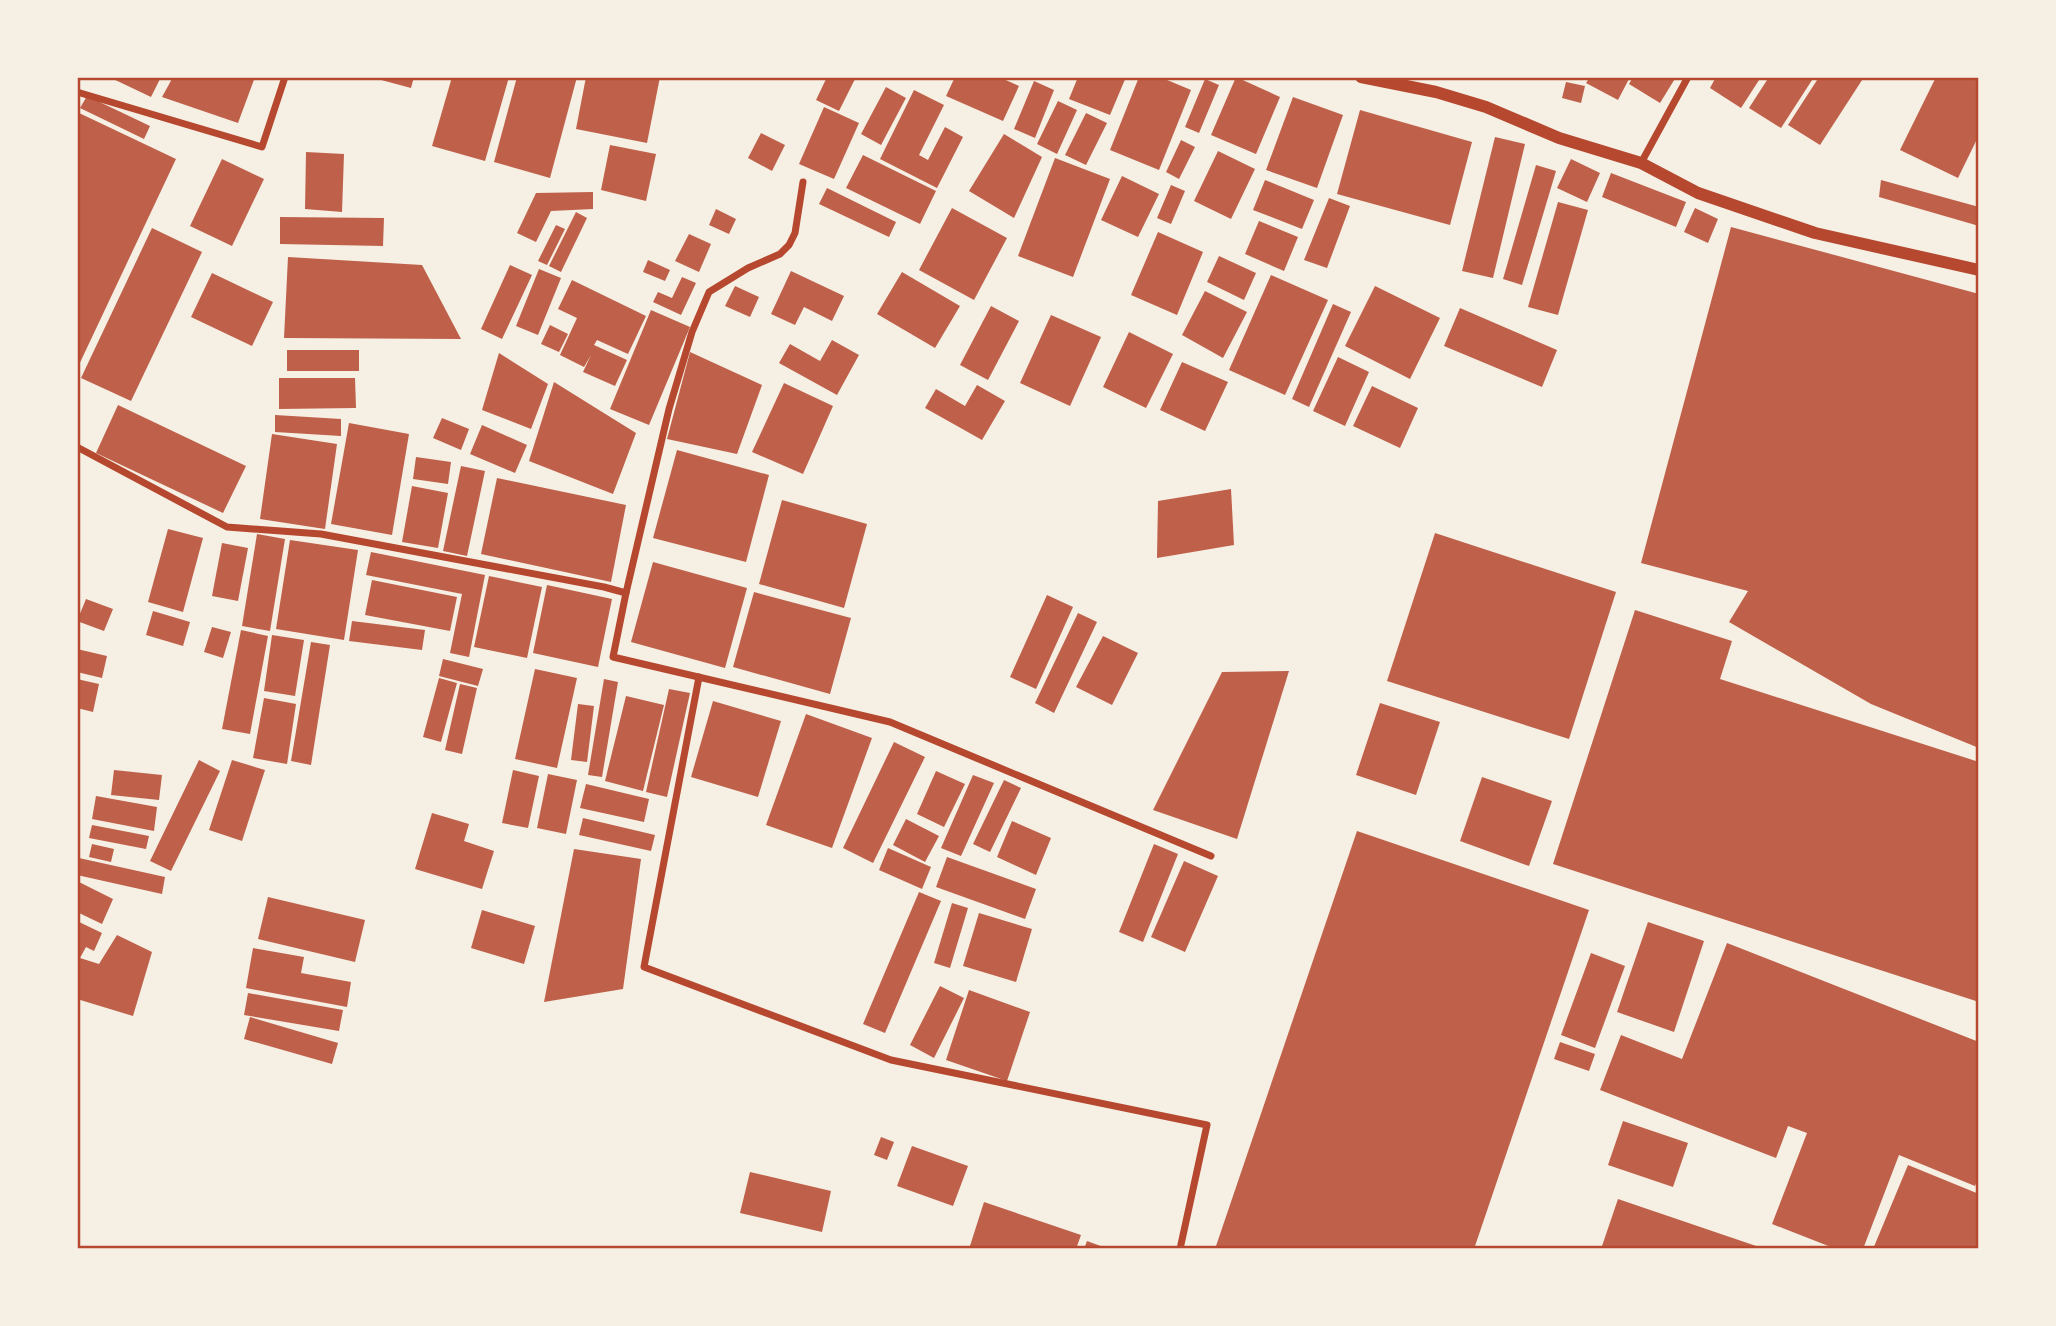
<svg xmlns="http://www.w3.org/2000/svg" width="2056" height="1326" font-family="Signika,sans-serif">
  <rect width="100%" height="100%" fill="#f6efe4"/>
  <g fill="#bf614a">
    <polygon points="109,77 161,77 151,97"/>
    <polygon points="173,77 255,77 238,123 162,97"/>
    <polygon points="370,77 414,77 411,88"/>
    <polygon points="452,77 509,77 485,161 432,146"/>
    <polygon points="517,77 577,77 550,178 494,162"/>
    <polygon points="586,77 660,77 647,143 576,129"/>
    <polygon points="827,77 856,77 839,111 816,100"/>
    <polygon points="955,77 999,77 1019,86 1003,121 946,96"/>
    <polygon points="1078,77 1126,77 1110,115 1069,99"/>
    <polygon points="1139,77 1160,77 1191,90 1159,170 1110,150"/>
    <polygon points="1236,77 1280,97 1256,154 1211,135"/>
    <polygon points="1590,77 1630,77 1618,100 1586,83"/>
    <polygon points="1633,77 1676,77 1660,103 1629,84"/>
    <polygon points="1716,77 1761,77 1741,108 1710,88"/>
    <polygon points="1769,77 1814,77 1781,128 1749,108"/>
    <polygon points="1819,77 1864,77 1820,145 1788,125"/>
    <polygon points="1936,77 1979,77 1979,135 1958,178 1900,150"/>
    <polygon points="1205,79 1219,85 1199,133 1185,127"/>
    <polygon points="1034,81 1054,90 1035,138 1014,129"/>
    <polygon points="1566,82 1585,86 1581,103 1562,98"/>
    <polygon points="886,87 906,98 881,145 861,134"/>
    <polygon points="914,90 944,105 919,155 928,160 945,127 963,137 937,188 880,159"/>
    <polygon points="87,96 150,126 144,139 80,108"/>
    <polygon points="1293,97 1343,115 1317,188 1266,170"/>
    <polygon points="1058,101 1077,110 1057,154 1037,144"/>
    <polygon points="824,107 859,123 834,179 799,164"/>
    <polygon points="1360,110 1472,142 1450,225 1337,194"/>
    <polygon points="77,112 176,159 77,369"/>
    <polygon points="1086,113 1107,123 1086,165 1065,155"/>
    <polygon points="761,133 785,145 772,171 748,158"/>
    <polygon points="1004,134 1042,157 1014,218 969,191"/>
    <polygon points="1495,137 1525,144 1493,278 1462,271"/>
    <polygon points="1181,140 1195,147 1179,179 1166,172"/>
    <polygon points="610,145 656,154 646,201 601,190"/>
    <polygon points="1218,151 1255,169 1231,219 1194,201"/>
    <polygon points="306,152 344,154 342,212 305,209"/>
    <polygon points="863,155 936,191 920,224 846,188"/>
    <polygon points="1055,158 1110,179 1073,277 1018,256"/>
    <polygon points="222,159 264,179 232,246 190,226"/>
    <polygon points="1571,159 1600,173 1587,202 1557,188"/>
    <polygon points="1536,165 1556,171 1522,285 1503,279"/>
    <polygon points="1611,173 1686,202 1676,227 1602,197"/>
    <polygon points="1122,176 1159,194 1138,237 1101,220"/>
    <polygon points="1265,180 1314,200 1302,229 1253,210"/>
    <polygon points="1881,180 1979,207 1979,226 1879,197"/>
    <polygon points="1171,185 1185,191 1171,224 1157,218"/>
    <polygon points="827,188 896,222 889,237 819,204"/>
    <polygon points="593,192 593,209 551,211 536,242 517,233 536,193"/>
    <polygon points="1329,198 1350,206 1327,268 1304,260"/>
    <polygon points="1558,202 1588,210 1558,315 1528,307"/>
    <polygon points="952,208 1007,238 974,300 919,270"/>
    <polygon points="1695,208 1718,219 1708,243 1684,232"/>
    <polygon points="716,209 736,219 729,234 709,225"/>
    <polygon points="576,212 587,218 561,272 549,266"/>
    <polygon points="280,217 384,218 383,246 280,244"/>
    <polygon points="1259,221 1298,237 1284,271 1245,254"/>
    <polygon points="556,225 565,229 547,265 538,261"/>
    <polygon points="1731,227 1979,294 1979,335 1976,345 1979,346 1979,748 1871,704 1729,622 1748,591 1641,563"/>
    <polygon points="152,228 202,252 131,401 81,378"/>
    <polygon points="1158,232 1203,252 1177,315 1131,295"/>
    <polygon points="689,234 711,244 699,272 675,261"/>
    <polygon points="1219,256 1256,273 1244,300 1207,282"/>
    <polygon points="288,257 422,265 461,339 284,338"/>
    <polygon points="648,260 670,270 665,281 643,272"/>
    <polygon points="510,265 532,275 502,339 481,329"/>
    <polygon points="539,269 561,278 538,335 516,326"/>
    <polygon points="791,271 844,296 832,321 804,307 795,325 771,314"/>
    <polygon points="902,272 960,306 935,348 877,314"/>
    <polygon points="212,273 273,302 252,346 191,317"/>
    <polygon points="1271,275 1328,300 1285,395 1229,370"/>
    <polygon points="682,277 696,283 681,315 653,302 658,292 672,298"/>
    <polygon points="572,280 646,316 628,354 597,340 594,345 627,360 615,386 583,372 591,355 584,367 560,355 577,318 558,309"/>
    <polygon points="735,286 759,297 750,317 725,306"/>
    <polygon points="1375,286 1440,318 1410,379 1345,346"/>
    <polygon points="1205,291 1247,312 1223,358 1182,335"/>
    <polygon points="1333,304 1351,312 1309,407 1292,399"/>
    <polygon points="991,306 1019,321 988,380 960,365"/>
    <polygon points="1460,308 1557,350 1542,387 1444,346"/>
    <polygon points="651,310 690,327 649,425 610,409"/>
    <polygon points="1051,315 1101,337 1070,406 1020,383"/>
    <polygon points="550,325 568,334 559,352 541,344"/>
    <polygon points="1129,332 1173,354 1146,408 1103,387"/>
    <polygon points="832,340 859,355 837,395 779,363 790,344 820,361"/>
    <rect x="287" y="350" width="72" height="21"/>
    <polygon points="690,352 762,385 737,454 667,439"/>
    <polygon points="499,353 548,384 531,429 482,410"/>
    <polygon points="1338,357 1369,372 1345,426 1313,411"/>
    <polygon points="1182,362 1228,382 1205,431 1160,410"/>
    <polygon points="279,378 355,378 356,408 279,409"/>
    <polygon points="554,382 636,433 613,494 529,461"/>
    <polygon points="784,383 833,406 803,474 752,452"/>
    <polygon points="977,385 1005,401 982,440 925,408 936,389 965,406"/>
    <polygon points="1372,386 1418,408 1400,448 1353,426"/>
    <polygon points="118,405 246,466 223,513 96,453"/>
    <polygon points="275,415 341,419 341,436 275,432"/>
    <polygon points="442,418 469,429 461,450 433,438"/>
    <polygon points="349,423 409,434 392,535 331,524"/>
    <polygon points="482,425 527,445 515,473 470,454"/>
    <polygon points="272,434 337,444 325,529 260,519"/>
    <polygon points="677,450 769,475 746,562 653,538"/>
    <polygon points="416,457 451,462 448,484 413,479"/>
    <polygon points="461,466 485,471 467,556 443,551"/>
    <polygon points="497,478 626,505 611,582 481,554"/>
    <polygon points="412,486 448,493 438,548 402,542"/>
    <polygon points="1231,489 1234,545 1157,558 1158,501"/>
    <polygon points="782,500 867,524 844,608 759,584"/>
    <polygon points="168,529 203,538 183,612 148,602"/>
    <polygon points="1435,533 1616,592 1569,739 1387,681"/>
    <polygon points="257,534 285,539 270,631 242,626"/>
    <polygon points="290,540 358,550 344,640 276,629"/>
    <polygon points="222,543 248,548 238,601 212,596"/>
    <polygon points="371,552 485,575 469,657 450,653 462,594 366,575"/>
    <polygon points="653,562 747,588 725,668 631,642"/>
    <polygon points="489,576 542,587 527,658 474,647"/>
    <polygon points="372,580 457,597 450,631 365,615"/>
    <polygon points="547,585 612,599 598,667 533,653"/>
    <polygon points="754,592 851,618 830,694 733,667"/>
    <polygon points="1047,595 1073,607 1036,689 1010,677"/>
    <polygon points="86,599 113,609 104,631 77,621"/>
    <polygon points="1635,610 1732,641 1720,679 1979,762 1979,1002 1553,864"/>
    <polygon points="153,611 190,622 183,646 146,635"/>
    <polygon points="1078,613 1097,622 1054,713 1035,703"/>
    <polygon points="352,621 425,630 422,650 349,641"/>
    <polygon points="212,627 231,632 223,658 204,652"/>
    <polygon points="241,630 268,636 250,734 222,729"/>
    <polygon points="272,635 304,640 295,696 264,691"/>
    <polygon points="1103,636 1138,653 1112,705 1076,687"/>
    <polygon points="311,642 330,645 311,765 291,761"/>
    <polygon points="77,649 107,656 102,678 77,672"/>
    <polygon points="443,659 483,669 478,686 439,676"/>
    <polygon points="535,669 577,678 557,768 515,759"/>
    <polygon points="1289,671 1237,839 1153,810 1222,672"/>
    <polygon points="439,678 457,683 441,742 423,737"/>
    <polygon points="77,679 99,684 93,712 77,708"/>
    <polygon points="604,679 618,682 602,777 588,775"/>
    <polygon points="460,684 477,688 462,754 445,750"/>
    <polygon points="669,689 690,693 667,797 646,792"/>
    <polygon points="626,696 664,705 643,791 605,781"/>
    <polygon points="264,698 296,704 287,764 253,758"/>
    <polygon points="713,701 781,721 758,797 691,777"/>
    <polygon points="1380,703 1440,722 1416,795 1356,775"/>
    <polygon points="578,704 594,706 587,762 571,760"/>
    <polygon points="806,714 872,738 832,848 766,825"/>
    <polygon points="894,742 925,757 873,863 843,848"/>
    <polygon points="199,760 220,771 171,871 150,861"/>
    <polygon points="232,760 265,770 242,841 209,830"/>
    <polygon points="114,770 162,775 159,800 111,795"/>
    <polygon points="513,770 539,776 528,828 502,823"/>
    <polygon points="936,771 965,784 944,827 917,814"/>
    <polygon points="548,774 577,780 566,834 537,828"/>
    <polygon points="973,775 994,783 961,856 941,848"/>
    <polygon points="1482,777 1552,801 1529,866 1460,841"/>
    <polygon points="1004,780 1021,788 990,852 973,844"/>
    <polygon points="586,784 649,799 644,822 580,808"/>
    <polygon points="96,796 157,807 154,831 92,819"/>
    <polygon points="432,813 469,824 464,841 494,851 482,889 415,869"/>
    <polygon points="583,818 655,835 651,851 579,835"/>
    <polygon points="906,819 939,836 925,862 893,845"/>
    <polygon points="1012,821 1051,838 1036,875 997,857"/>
    <polygon points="92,825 149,836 146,849 89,838"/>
    <polygon points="1357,831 1589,910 1474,1249 1215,1249"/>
    <polygon points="92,844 114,849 111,862 89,857"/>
    <polygon points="1154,844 1178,854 1143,942 1119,932"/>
    <polygon points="888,848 931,867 922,889 879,870"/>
    <polygon points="574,849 641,859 623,989 544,1002"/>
    <polygon points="947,857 1036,889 1025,919 936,887"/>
    <polygon points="79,858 165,877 162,894 77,875"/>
    <polygon points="1184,861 1218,876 1185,952 1151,937"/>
    <polygon points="77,881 113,899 102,924 77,912"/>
    <polygon points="919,892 941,901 885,1033 863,1024"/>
    <polygon points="268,897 365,920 355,962 258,939"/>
    <polygon points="952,903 968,908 950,968 934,963"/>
    <polygon points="482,910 535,926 524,964 471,948"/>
    <polygon points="979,913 1032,929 1016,982 963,966"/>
    <polygon points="77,921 102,933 94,951 86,947 80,958 99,964 117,935 152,952 133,1016 77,999"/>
    <polygon points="1648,922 1704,941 1674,1032 1617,1012"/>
    <polygon points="1727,943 1979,1042 1979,1176 1975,1186 1899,1155 1863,1249 1836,1249 1772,1224 1807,1133 1788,1126 1776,1158 1600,1090 1621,1035 1682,1059"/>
    <polygon points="253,948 304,957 301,973 351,982 347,1007 246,988"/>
    <polygon points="1591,953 1625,966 1595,1048 1561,1035"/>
    <polygon points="940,986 964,998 934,1058 910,1045"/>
    <polygon points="969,990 1030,1012 1007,1081 946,1060"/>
    <polygon points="248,993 343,1010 339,1031 244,1015"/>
    <polygon points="250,1017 338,1043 332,1064 244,1039"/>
    <polygon points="1560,1042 1595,1054 1589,1071 1554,1059"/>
    <polygon points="1623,1121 1688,1143 1673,1187 1608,1165"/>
    <polygon points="881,1137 894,1142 887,1160 874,1155"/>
    <polygon points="912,1146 968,1166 953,1206 897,1186"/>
    <polygon points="1908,1165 1979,1194 1979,1249 1873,1249"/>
    <polygon points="750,1172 831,1191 822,1232 740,1213"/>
    <polygon points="1618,1199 1765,1249 1601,1249"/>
    <polygon points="984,1202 1081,1235 1076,1249 969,1249"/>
    <polygon points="1087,1241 1109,1249 1084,1249"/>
  </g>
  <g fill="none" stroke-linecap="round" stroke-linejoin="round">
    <g stroke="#b5482f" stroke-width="7">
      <polyline points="77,92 262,147 285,77"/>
      <polyline points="1641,163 1688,77"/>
      <polyline points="77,447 227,527 321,534 604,587 626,593 613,657 890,722 1211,856"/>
      <polyline points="626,593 669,409 692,332 709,292 748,268 780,254 789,245 795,233 803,182"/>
      <polyline points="699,677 644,967 891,1060 1207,1125 1180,1249"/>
    </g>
    <polyline stroke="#b5482f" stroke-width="12" points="1361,77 1436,92 1486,107 1559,138 1641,163 1698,193 1815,233 1979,270"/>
  </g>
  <rect width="2056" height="1326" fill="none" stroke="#f6efe4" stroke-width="158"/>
  <rect x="79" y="79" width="1898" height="1168" fill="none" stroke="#b5482f" stroke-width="2.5"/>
</svg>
